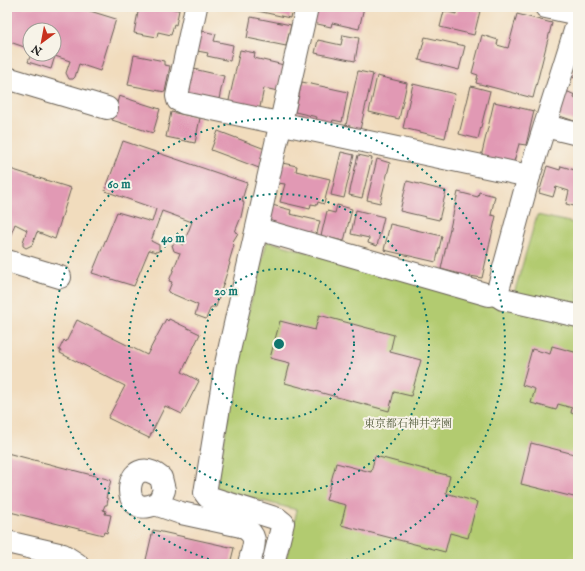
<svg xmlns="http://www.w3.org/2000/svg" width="585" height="571" font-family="'IM FELL English','Noto Serif JP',serif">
  <rect width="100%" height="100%" fill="#f7f3e8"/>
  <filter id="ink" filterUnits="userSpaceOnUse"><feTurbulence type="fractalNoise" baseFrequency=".025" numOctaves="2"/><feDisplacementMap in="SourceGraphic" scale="8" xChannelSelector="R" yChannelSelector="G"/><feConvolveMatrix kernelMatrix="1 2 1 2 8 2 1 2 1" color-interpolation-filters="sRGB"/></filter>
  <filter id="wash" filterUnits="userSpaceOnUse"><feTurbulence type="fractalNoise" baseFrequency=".012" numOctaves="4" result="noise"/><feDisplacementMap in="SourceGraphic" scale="16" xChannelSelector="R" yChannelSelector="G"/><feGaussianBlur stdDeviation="0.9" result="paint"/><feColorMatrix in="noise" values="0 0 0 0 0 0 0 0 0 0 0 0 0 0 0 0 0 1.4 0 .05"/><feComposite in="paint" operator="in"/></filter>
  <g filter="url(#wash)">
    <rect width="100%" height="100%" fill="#f1dcbd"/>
    <polygon fill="#b2cb70" stroke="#677446" points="537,215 578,224 578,564 285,564 297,510 220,490 216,486 243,332 267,241 510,307"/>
    <g id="blocks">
      <g fill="#e199b4">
        <polygon points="7,7 77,7 116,19 100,71 79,64 75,77 73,79 69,79 66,73 70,61 55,56 51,69 28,62 31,54 54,54 54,30 30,30 30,49 7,41"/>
        <polygon points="139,7 164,7 179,10 176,25 174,24 171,35 158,32 157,37 134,33"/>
        <polygon points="248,7 292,7 290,18 248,9"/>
        <polygon points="317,7 364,7 359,29 332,23 331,27 313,23"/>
        <polygon points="458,7 480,11 474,35 440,27 444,11 456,14"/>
        <polygon points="517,14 552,23 533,98 476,83 478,75 472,73 482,35 498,40 497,45 508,48"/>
        <polygon points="251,17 291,25 286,46 247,38"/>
        <polygon points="197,30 216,34 214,41 233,45 230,61 207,56 208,53 192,50"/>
        <polygon points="343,35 359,38 355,61 315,53 318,40 341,45"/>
        <polygon points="425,37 465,46 459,70 419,60"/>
        <polygon points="240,50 255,53 254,58 284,65 278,91 264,88 259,112 228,105"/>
        <polygon points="134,55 164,61 164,65 170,66 165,92 128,85"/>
        <polygon points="578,56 578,78 572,77"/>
        <polygon points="189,68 224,76 219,99 183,92"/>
        <polygon points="358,71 373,74 359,134 352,133 353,127 346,125"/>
        <polygon points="377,76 407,83 399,119 369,112"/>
        <polygon points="302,82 348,92 342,122 333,120 331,125 316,121 317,117 295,112"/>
        <polygon points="413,84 455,94 445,138 403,128"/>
        <polygon points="471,86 490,91 478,139 459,134"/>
        <polygon points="566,91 575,95 574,98 578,100 577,122 557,115"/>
        <polygon points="119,96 160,109 153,133 112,120"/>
        <polygon points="494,102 534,111 526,145 519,144 513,165 481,157"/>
        <polygon points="171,112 200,118 195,143 166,137"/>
        <polygon points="218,131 265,149 259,168 211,150"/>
        <polygon points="123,141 247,183 242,200 244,203 241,217 235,232 238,233 232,243 234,245 229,262 230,263 216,307 211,307 206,319 195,315 198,305 168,292 172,282 169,281 180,253 174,251 172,245 177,242 183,245 192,222 162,211 151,241 159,245 159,251 156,252 149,250 134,286 92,273 117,212 152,222 156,209 105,191"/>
        <polygon points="341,152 354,155 344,198 331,195"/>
        <polygon points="358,155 372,158 362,198 349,195"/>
        <polygon points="377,159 390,163 380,203 367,200"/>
        <polygon points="282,163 297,166 296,171 330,179 324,204 318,202 317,205 311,204 310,209 280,202 285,184 278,183"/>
        <polygon points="547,166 560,170 561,166 578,171 578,207 566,204 569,191 556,187 553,197 539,193"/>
        <polygon points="7,168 71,188 55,239 37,232 32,245 26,248 23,246 23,242 27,230 15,224 9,239 7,238"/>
        <polygon points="407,181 446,191 439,220 400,211"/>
        <polygon points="458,192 478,197 479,192 495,196 491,215 496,216 482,278 470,276 469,279 460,277 460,274 441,269"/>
        <polygon points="272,205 291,210 290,214 320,221 316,237 267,225"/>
        <polygon points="337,205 352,209 344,241 321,236 327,211 335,213"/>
        <polygon points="356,210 384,217 377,246 368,243 369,238 351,234"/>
        <polygon points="390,224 442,236 436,262 384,250"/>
        <polygon points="319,315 394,335 390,352 421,360 411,396 394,392 389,411 285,383 290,363 270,358 280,321 315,330"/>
        <polygon points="166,319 168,321 169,319 200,334 182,372 199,381 182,414 165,406 149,438 108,418 125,386 60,353 61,351 59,350 64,340 66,342 77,320 147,355"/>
        <polygon points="552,346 578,353 578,415 571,413 572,408 558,404 556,410 531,403 535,389 522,385 532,349 550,354"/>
        <polygon points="531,443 578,455 578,498 521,484"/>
        <polygon points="7,453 111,480 106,498 108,499 107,505 105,505 103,510 106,511 105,514 111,515 107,533 104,532 103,535 10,512 7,521"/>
        <polygon points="375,456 450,476 446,493 477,502 468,538 450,533 445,552 341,525 346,505 326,500 336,463 371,472"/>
        <polygon points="153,530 234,548 230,564 145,564"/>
      </g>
    </g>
  </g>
  <g filter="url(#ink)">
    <use href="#blocks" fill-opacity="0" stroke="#675f54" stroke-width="1"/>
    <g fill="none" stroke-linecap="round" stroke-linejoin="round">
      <defs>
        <g id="minor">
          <polyline points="196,7 177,96 178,100 184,103 529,176"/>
          <polyline points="546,7 578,14"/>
          <polyline points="7,78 107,108"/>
          <polyline points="545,126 578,134"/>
          <polyline points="258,229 489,295 495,294 498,290 529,176 578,21"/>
          <polyline points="7,261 60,277"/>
          <polyline points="495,294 503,299 578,316"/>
          <path d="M155 504 160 500 164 490 161 478C125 448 117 521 155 504L181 513 241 526C261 536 253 546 249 564"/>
          <polyline points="7,542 63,555 77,564"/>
          <polyline points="273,564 283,523 278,519 208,497 205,493 226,364 307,7"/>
        </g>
      </defs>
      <use href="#minor" stroke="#675f54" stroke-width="24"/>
      <use href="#minor" stroke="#fff" stroke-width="22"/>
    </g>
  </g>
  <g fill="none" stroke="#0f766e" stroke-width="2" stroke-dasharray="2 4">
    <circle cx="279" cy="344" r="75"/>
    <circle cx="279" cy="344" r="150"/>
    <path d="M226 564A226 226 0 1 1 332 564"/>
  </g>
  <g text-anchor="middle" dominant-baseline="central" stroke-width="4" stroke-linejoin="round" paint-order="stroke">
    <g font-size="11" fill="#505939" stroke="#f7f3e8">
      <text x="408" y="424">東京都石神井学園</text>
    </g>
  </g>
  <circle cx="279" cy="344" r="6" fill="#0f766e" stroke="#f7f3e8" stroke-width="2"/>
  <g font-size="12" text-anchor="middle" font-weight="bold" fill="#0f766e" stroke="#f7f3e8" stroke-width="4" stroke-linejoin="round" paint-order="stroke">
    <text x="119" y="188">60 m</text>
    <text x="173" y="242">40 m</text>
    <text x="226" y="295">20 m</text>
  </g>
  <rect width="585" height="571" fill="none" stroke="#f7f3e8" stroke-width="24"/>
  <g transform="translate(42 42) rotate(212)"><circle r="19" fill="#f7f3e8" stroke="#9f9d96"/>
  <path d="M0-3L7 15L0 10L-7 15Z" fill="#c8321e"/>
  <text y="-6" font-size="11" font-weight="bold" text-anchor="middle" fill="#1c1c1c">N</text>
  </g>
</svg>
